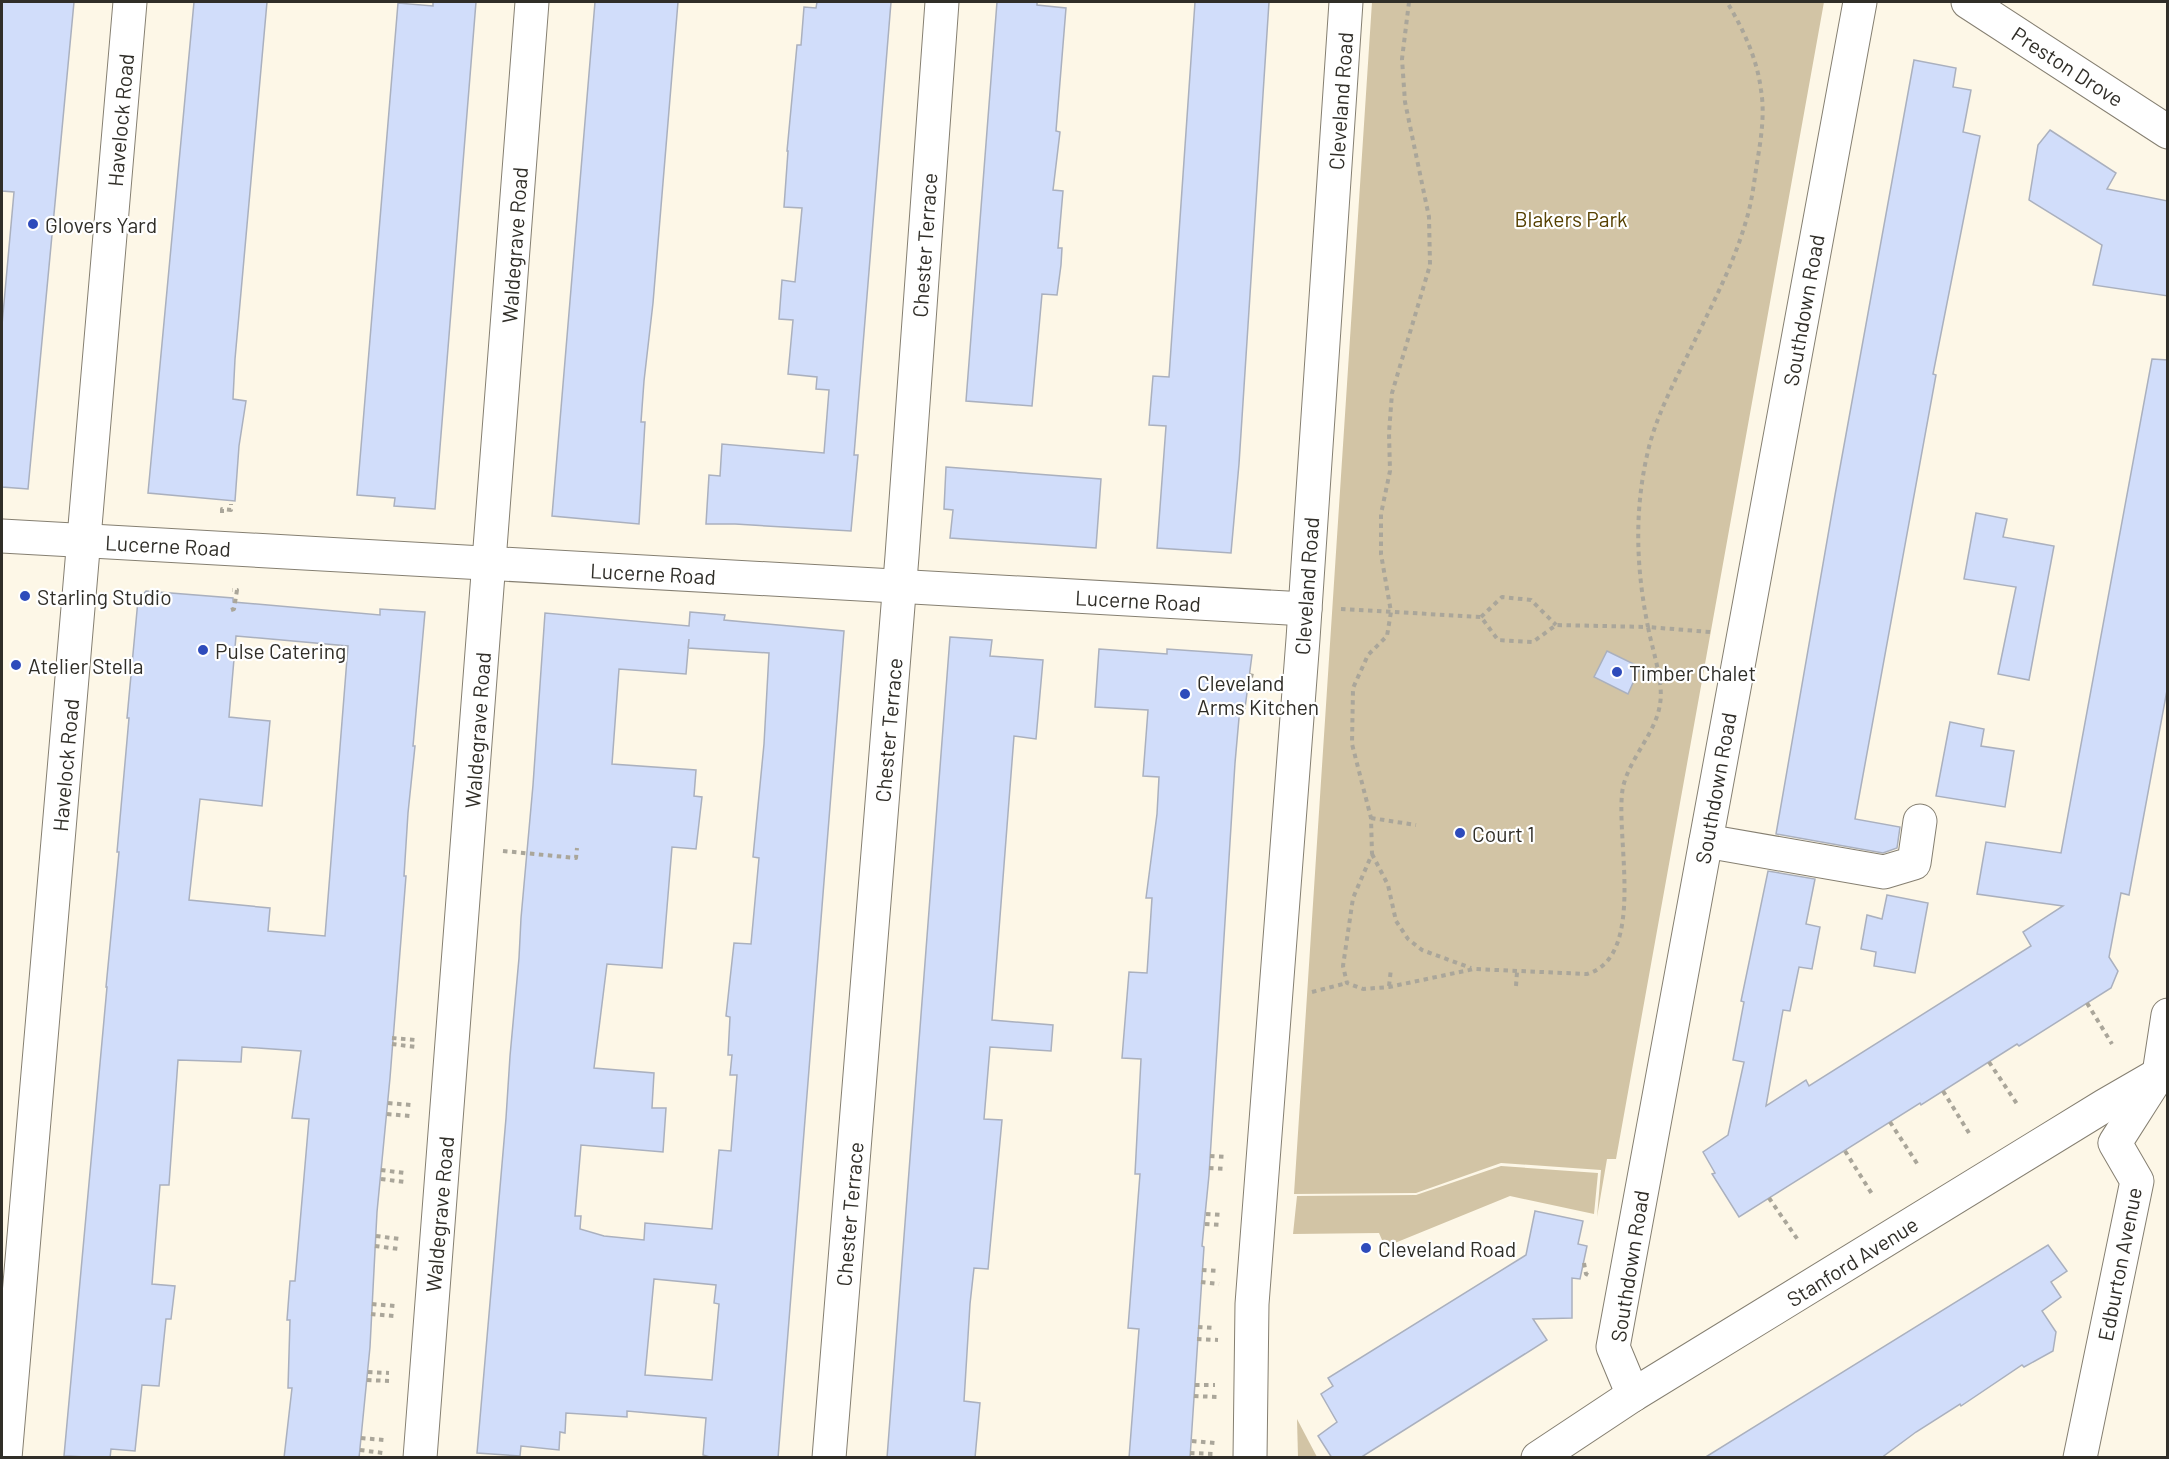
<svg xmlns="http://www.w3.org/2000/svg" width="2169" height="1459" font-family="Barlow,sans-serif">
  <rect width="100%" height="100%" fill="#fdf7e7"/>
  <g fill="#d2c4a5">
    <polygon points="1372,2 1824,2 1616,1159 1607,1159 1597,1217 1601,1170 1501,1163 1416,1193 1294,1194"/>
    <polygon points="1501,1166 1598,1173 1594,1214 1510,1196 1385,1247 1379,1233 1293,1234 1297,1196 1416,1195"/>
    <polygon points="1297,1419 1317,1457 1298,1457"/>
  </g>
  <g fill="#d1ddfa" stroke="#aab0be" stroke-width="1.5" fill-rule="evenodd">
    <polygon points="2,2 74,2 28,489 2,487 2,325 14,192 2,191"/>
    <polygon points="194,2 267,2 235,359 233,399 246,401 239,446 235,501 148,493"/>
    <polygon points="433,2 476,2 435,509 394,506 395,498 357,495 398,3 433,6"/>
    <polygon points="595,2 678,2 653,303 644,381 641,422 645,422 639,524 552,516"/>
    <polygon points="817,2 891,2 854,455 858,455 851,531 735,524 706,524 709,475 720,476 722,444 824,453 829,390 816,389 817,377 788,374 793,320 779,319 782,280 795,282 802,208 784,207 788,151 787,151 797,45 801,45 804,7 816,8"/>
    <polygon points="997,2 1037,2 1037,5 1066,8 1056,131 1060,132 1053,190 1063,191 1058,248 1062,248 1061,265 1057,295 1042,294 1032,406 966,401"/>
    <polygon points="1195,2 1269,2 1239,464 1231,553 1157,548 1166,426 1149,425 1153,376 1169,377"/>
    <polygon points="1914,60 1956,68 1953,87 1971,90 1963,132 1980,136 1933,374 1936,375 1855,819 1900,827 1897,848 1883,853 1776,834 1835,495"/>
    <polygon points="2050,130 2116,173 2107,189 2168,201 2168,296 2093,285 2102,245 2029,200 2038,145"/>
    <polygon points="2152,359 2168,360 2168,685 2129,895 2121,893 2109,957 2118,971 2111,988 2019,1046 2017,1044 1921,1105 1920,1103 1739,1217 1712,1174 1715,1173 1703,1152 1728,1135 1744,1062 1733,1060 1744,1002 1741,1001 1768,871 1815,879 1806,924 1820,927 1812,969 1799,967 1790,1011 1783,1010 1766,1106 1806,1080 1809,1086 2031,946 2023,932 2063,906 1977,894 1981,871 1986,842 2061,853"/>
    <polygon points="946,467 1101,479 1096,548 950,538 953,510 944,509"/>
    <polygon points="1976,513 2007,519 2003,537 2054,546 2029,680 1998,674 2016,587 1964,579"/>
    <path d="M146 591 233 598V602L380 615V609L425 612 413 746H415L408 813 404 876H406L390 1078 377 1212 370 1347 359 1458H284L292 1388H288L290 1320H287L290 1281H295L309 1119 292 1118 301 1051 242 1047 241 1062 178 1060 169 1185H160L152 1284 175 1286 171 1319H166L159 1386 142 1385 135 1451 111 1449 110 1458 64 1456 107 987H106L119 852H117L129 718H127L138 600ZM236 636 348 646 325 936 268 931 270 908 189 900 200 799 262 806 270 721 229 717Z"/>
    <path d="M690 612 725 615 724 620 844 631 778 1458H713L703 1455 706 1418 627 1411V1417L566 1413 565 1433 560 1432 559 1450 521 1446 520 1456 477 1453 506 1118 510 1056 519 958 521 918 533 785 545 613 689 626ZM689 639 688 648 769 653 764 744 753 857 759 858 751 944 734 943 726 1016 730 1017 728 1055H732L730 1075H737L731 1151 719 1150 712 1229 645 1223 644 1240 604 1236 580 1229 581 1216H575L581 1145 663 1152 666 1108H652L654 1073 594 1068 607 964 662 968 672 847 696 849 702 797 694 796 696 770 612 764 619 669 686 674ZM654 1279 716 1285 714 1303 719 1304 712 1380 645 1375Z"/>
    <polygon points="950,637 992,640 990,656 1043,660 1036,739 1014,736 992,1020 1053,1025 1051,1051 990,1047 984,1119 1002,1120 988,1269 974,1268 970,1304 964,1401 980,1403 975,1458 887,1458"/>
    <polygon points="1099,649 1167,654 1167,649 1252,655 1245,708 1240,707 1235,763 1209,1175 1202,1246 1204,1247 1190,1458 1129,1458 1139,1329 1128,1328 1140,1174 1135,1174 1141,1059 1122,1058 1129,972 1147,973 1152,898 1146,898 1157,814 1159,777 1143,776 1148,710 1095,707"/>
    <polygon points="1607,651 1640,667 1628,694 1594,677"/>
    <polygon points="1950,722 1984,729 1981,746 2014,751 2005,807 1936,796"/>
    <polygon points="1887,895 1928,903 1915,973 1874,966 1876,952 1861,949 1867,915 1882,919"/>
    <polygon points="1535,1211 1583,1221 1578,1244 1587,1246 1580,1279 1572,1278 1572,1318 1533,1319 1547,1340 1360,1458 1332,1458 1318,1436 1337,1422 1321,1394 1333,1386 1328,1378 1526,1255"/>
    <polygon points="2048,1245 2067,1271 2051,1282 2061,1297 2042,1311 2056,1332 2053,1351 2024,1367 2022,1365 1961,1406 1960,1404 1916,1432 1881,1458 1704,1458"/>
  </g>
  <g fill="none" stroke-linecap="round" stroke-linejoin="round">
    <defs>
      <g id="street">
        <polyline points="2,536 1305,609"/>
        <polyline points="1706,841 1884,872 1914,863 1920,821"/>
        <polyline points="1633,1395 1613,1347 1860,2"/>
        <polyline points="5,1458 130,2"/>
        <polyline points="420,1458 532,2"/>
        <polyline points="829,1458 902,556 942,2"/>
        <polyline points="1250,1458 1252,1304 1303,639 1346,2"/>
        <polyline points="2080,1458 2137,1181 2115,1143 2159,1074 2168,1015"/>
      </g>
      <g id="secondary">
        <polyline points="1968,2 2168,132"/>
        <polyline points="1538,1458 1633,1395 2104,1106 2168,1069"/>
      </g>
    </defs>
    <use href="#street" stroke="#857f71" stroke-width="35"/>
    <use href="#secondary" stroke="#857f71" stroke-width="35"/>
    <g stroke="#aaa69a" stroke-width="4" stroke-dasharray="4.5 4.5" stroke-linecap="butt">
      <path d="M1409 2 1402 59 1405 102 1429 217 1430 265 1392 393 1389 433 1390 471 1381 514V554L1391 612 1387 636 1368 655 1353 688 1352 744 1371 818 1372 854 1353 898 1343 966 1347 983 1363 989 1389 987 1474 969 1587 974C1648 956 1614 834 1623 787 1630 757 1656 733 1660 704 1664 682 1652 649 1648 627L1710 632"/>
      <polyline points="222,513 222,509 231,510 231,504"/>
      <path d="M1341 609 1481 617 1498 640 1533 642 1556 625 1648 627C1636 568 1634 510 1648 451 1657 413 1677 377 1694 342 1713 303 1734 263 1746 221 1752 202 1754 182 1757 163 1761 139 1765 114 1761 90 1757 58 1743 29 1727 2"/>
      <polyline points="231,610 234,609 237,590 232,590"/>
      <polyline points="1481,617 1502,597 1531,600 1556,625"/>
      <polyline points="1249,675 1254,676"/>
      <polyline points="1371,818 1416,825"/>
      <polyline points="503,851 576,858 577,848"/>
      <polyline points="1372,854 1388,885 1396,921 1408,939 1422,950 1471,968"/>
      <polyline points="1389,986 1391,969"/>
      <polyline points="1516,986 1517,972"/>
      <polyline points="1312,992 1347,983"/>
      <polyline points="2087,1003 2112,1044"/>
      <polyline points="392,1038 416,1040"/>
      <polyline points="392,1044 416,1047"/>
      <polyline points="1989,1062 2017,1104"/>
      <polyline points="1943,1091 1969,1133"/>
      <polyline points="388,1103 411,1105"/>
      <polyline points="387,1114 410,1116"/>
      <polyline points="1890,1122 1918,1165"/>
      <polyline points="1845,1151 1872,1194"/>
      <polyline points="1210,1156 1228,1157"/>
      <polyline points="1209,1168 1227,1169"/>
      <polyline points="381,1170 405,1173"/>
      <polyline points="381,1179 405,1182"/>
      <polyline points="1769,1198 1798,1240"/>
      <polyline points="1206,1214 1223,1215"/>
      <polyline points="1205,1224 1222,1225"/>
      <polyline points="376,1236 400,1239"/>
      <polyline points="375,1246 399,1249"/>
      <polyline points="1584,1263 1586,1274 1592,1277"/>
      <polyline points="1202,1270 1219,1271"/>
      <polyline points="1201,1282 1219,1284"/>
      <polyline points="372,1304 395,1306"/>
      <polyline points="371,1314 394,1316"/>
      <polyline points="1198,1327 1215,1328"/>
      <polyline points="1197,1339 1218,1340"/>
      <polyline points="368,1372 389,1373"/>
      <polyline points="367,1380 389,1381"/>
      <polyline points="1195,1385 1215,1385"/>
      <polyline points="1194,1396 1217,1397"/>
      <polyline points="361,1438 384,1440"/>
      <polyline points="1192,1441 1215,1443"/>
      <polyline points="360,1450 383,1453"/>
      <polyline points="1190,1453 1215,1454"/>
    </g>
    <use href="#street" stroke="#fff" stroke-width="33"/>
    <use href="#secondary" stroke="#fff" stroke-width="33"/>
  </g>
  <g fill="#2e4bbb" stroke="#fff" stroke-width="2">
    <circle cx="33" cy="224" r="6"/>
    <circle cx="25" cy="596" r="6"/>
    <circle cx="203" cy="650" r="6"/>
    <circle cx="16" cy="665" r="6"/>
    <circle cx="1617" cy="672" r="6"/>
    <circle cx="1185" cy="694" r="6"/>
    <circle cx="1460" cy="833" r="6"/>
    <circle cx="1366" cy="1248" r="6"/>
  </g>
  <g text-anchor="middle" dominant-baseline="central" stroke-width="4.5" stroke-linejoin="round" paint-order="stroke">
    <g font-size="21" fill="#302e28" stroke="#fff">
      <text transform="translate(2068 66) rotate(33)">Preston Drove</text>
      <text transform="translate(1340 101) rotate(-86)">Cleveland Road</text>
      <text transform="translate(120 120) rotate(-85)">Havelock Road</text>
      <text transform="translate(514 245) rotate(-86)">Waldegrave Road</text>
      <text transform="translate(924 245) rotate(-86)">Chester Terrace</text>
      <text transform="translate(1803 310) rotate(-80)">Southdown Road</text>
      <text transform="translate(168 545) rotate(3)">Lucerne Road</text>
      <text transform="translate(653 573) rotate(3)">Lucerne Road</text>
      <text transform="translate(1306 586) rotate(-86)">Cleveland Road</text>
      <text transform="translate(1138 600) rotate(3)">Lucerne Road</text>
      <text transform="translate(477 730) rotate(-86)">Waldegrave Road</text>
      <text transform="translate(888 730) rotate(-85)">Chester Terrace</text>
      <text transform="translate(65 765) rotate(-85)">Havelock Road</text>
      <text transform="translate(1715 788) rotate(-80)">Southdown Road</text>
      <text transform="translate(439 1214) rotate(-85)">Waldegrave Road</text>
      <text transform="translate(849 1214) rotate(-85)">Chester Terrace</text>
      <text transform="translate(1852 1261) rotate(-32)">Stanford Avenue</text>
      <text transform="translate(2119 1264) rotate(-79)">Edburton Avenue</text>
      <text transform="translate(1629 1266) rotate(-81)">Southdown Road</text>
    </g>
    <g font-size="21" fill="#564000" stroke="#fff">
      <text x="1571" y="218">Blakers Park</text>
    </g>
    <g font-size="21" fill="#302e28" stroke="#fff" text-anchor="start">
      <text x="45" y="224">Glovers Yard</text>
      <text x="37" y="596">Starling Studio</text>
      <text x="215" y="650">Pulse Catering</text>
      <text x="28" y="665">Atelier Stella</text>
      <text x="1629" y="672">Timber Chalet</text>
      <text x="1197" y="682">Cleveland<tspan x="1197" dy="24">Arms Kitchen</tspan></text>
      <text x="1472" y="833">Court 1</text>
      <text x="1378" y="1248">Cleveland Road</text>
    </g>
  </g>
  <rect width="2169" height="1459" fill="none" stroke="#302e28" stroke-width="6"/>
</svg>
